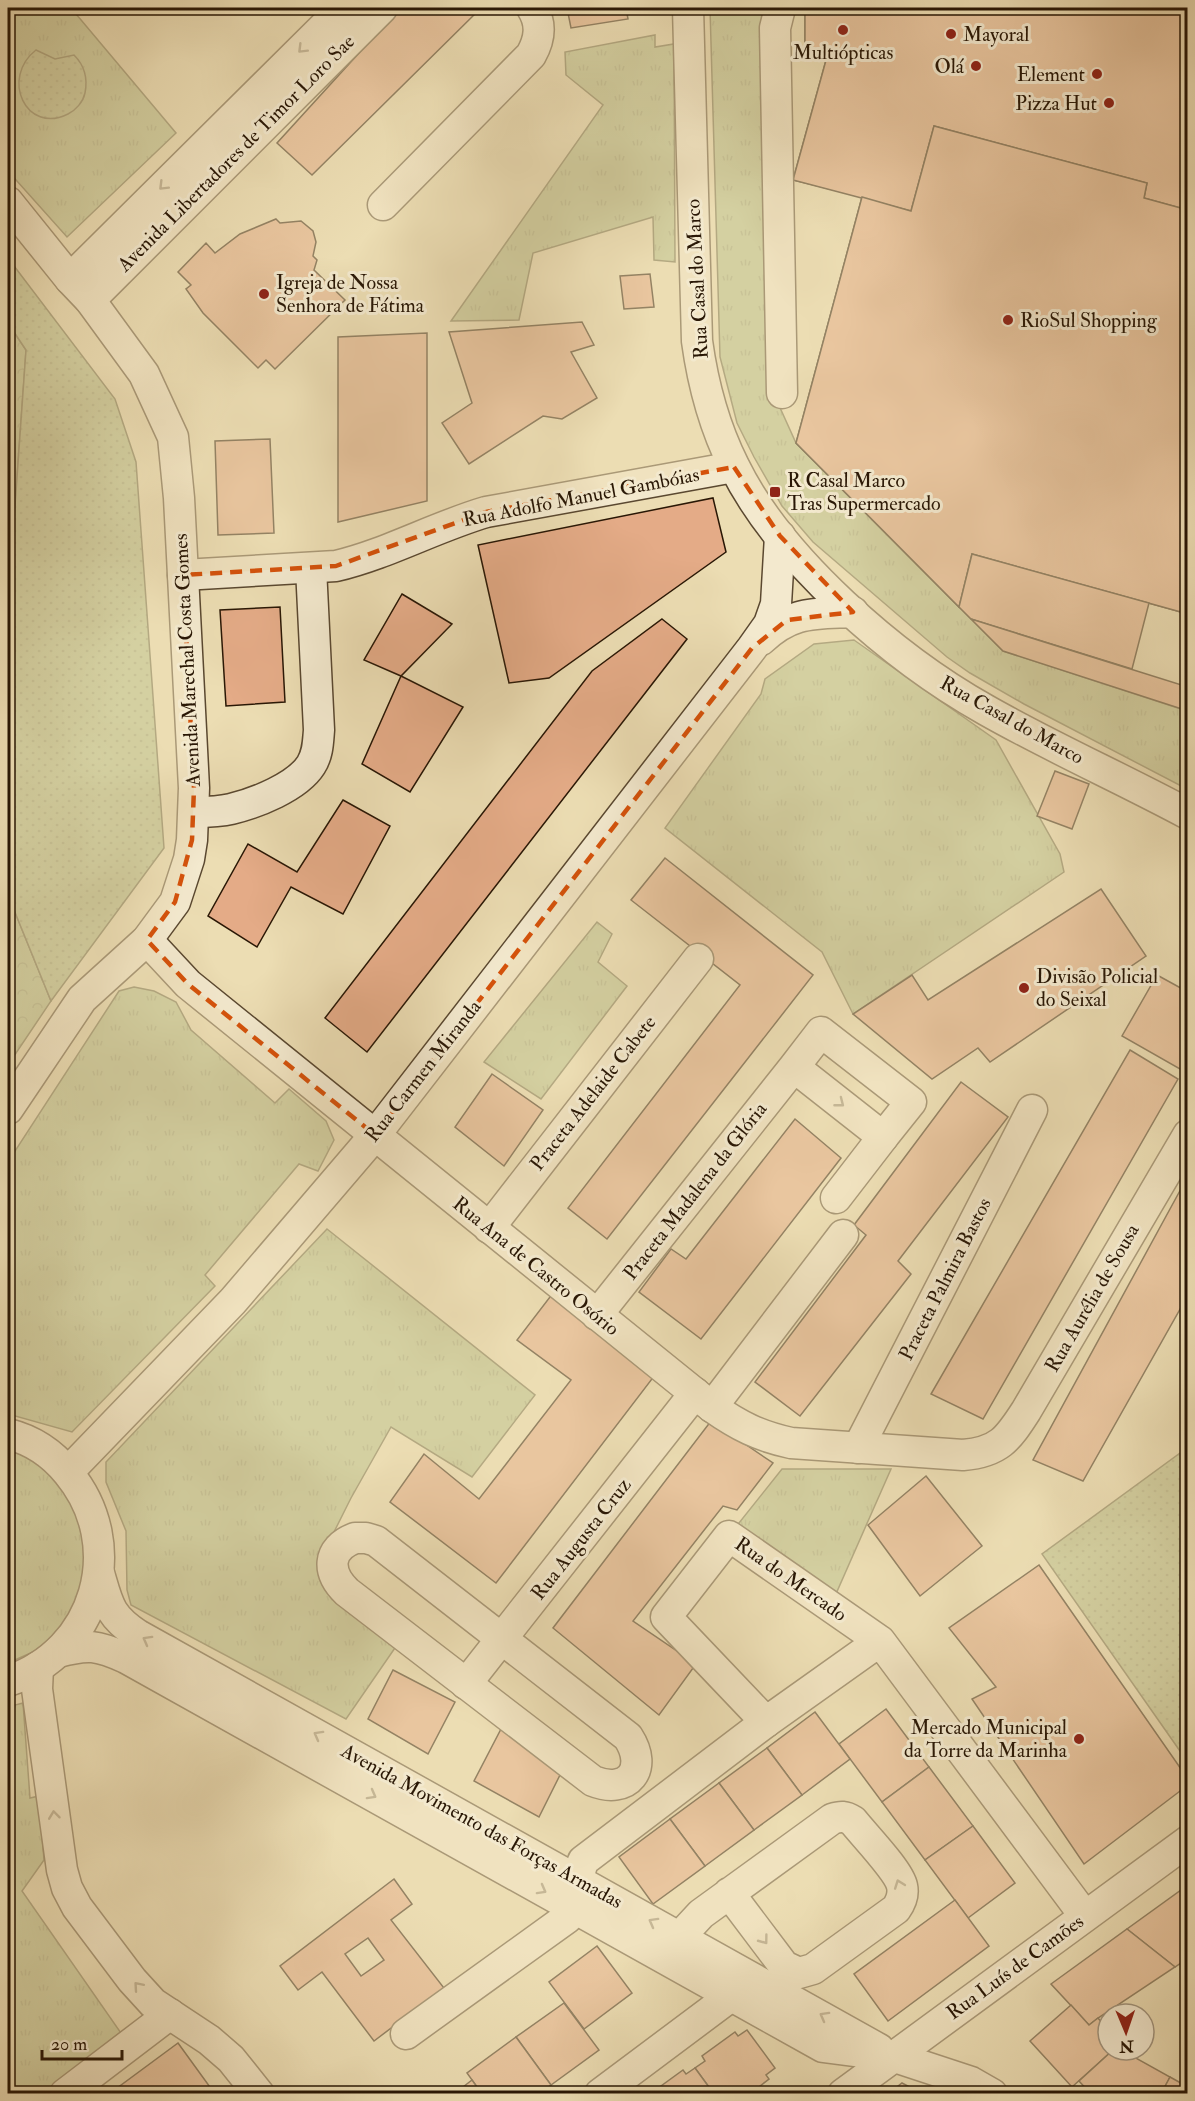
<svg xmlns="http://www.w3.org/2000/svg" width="1195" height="2101" font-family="'IM FELL Double Pica',serif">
  <defs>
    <pattern id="grass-tufts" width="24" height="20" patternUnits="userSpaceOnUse" patternTransform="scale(1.5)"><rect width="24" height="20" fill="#b7c18c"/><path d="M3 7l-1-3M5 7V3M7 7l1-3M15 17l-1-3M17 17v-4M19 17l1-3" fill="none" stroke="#9da577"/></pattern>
    <pattern id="forest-crowns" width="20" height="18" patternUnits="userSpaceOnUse" patternTransform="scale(1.5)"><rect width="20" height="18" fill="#b7c18c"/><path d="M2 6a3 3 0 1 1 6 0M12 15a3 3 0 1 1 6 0" fill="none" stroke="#9da577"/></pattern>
    <pattern id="park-dots" width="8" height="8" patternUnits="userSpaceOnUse" patternTransform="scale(1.5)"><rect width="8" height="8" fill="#b7c18c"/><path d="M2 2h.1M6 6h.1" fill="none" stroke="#9da577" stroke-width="1.8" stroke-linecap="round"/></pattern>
  </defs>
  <rect width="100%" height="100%" fill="#ecddb3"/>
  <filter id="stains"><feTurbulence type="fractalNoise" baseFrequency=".00333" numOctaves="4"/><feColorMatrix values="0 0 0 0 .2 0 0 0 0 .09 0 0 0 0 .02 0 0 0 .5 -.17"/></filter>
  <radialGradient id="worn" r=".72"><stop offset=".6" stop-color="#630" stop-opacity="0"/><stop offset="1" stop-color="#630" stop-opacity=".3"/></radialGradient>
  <g fill="url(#grass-tufts)" stroke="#706c48" stroke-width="1.5">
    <polygon points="8,8 71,8 176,133 67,237 8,171"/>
    <polygon points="710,8 764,8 777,401 796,443 1003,651 1187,711 1187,789 1024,704 970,673 947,657 813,542 782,506 754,457 737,423 720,357"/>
    <polygon points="655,35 655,47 674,44 675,262 654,260 653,217 533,253 519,320 451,321 603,105 566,75 565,52"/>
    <polygon points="854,640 996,740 1060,854 1064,872 853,1014 822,952 665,828 761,694 765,679 814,644"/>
    <polygon points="597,922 612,934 598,962 627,986 541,1099 484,1062"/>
    <polygon points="134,987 154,991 176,1002 191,1030 275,1103 289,1089 326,1121 334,1140 318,1171 299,1164 205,1275 215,1286 72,1432 8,1414 8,1169 15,1151 119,991"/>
    <polygon points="327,1229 535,1395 472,1477 391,1427 351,1498 321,1558 397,1645 346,1719 131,1605 127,1590 126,1531 106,1482 106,1462"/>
    <polygon points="8,1450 23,1455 46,1467 72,1500 82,1527 85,1558 82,1595 60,1632 33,1652 8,1663"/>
    <polygon points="782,1469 891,1469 835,1596 735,1528"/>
    <polygon points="23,1703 30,1798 39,1796 44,1860 22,1891 123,2036 46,2093 8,2094 8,1734 15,1705"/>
  </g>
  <g fill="url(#forest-crowns)" stroke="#706c48" stroke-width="1.5">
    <polygon points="8,323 26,350 8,605"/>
    <polygon points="8,895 51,1001 8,1065"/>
  </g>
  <g fill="url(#park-dots)" stroke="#706c48" stroke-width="1.5">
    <path d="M36 50 55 59 74 55C85 66 88 78 85 93 83 102 76 110 68 114 26 135 0 78 36 50Z"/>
    <polygon points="8,258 115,399 136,462 164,848 51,1001 8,895 8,605 26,350 8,323"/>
    <polygon points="1187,1448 1187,1761 1042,1554"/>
  </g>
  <g fill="#e4ab87" stroke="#291705" stroke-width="1.5" fill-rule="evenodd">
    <polygon points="400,8 481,8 312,175 277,143"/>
    <polygon points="567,8 626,8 628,19 571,28"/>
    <polygon points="805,8 1180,8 1179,14 1188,16 1188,614 972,554 959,607 796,443 862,197 793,180 828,53 805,47"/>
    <polygon points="805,8 1155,8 1188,16 1188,210 1144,198 1147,183 934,126 911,211 793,180 828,53 805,47"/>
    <polygon points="934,126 1147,183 1144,198 1188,210 1188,614 972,554 959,607 796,443 862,197 911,211"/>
    <polygon points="276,219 280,223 301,221 313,231 316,242 313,256 317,260 314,270 345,300 275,369 266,360 258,368 203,313 186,289 191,285 178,272 206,243 215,253 240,234"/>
    <polygon points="650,274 654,307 624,309 620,276"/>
    <polygon points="582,322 594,345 571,352 597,398 562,419 543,416 469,464 442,423 472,403 449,332"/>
    <polygon points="427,333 427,501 338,522 338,337"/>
    <polygon points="270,439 274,533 218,535 215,441"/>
    <polygon points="713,498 726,552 549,678 509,683 478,545"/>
    <polygon points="972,554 1149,603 1132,669 971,619 959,607"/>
    <polygon points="402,594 452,624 401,676 364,660"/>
    <polygon points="280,607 285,702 226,706 220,610"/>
    <polygon points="662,619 687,639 367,1052 325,1018 592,671"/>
    <polygon points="971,619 1188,687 1188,711 1003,651"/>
    <polygon points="401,676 463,707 410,792 362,764"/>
    <polygon points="1055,771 1089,784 1072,829 1037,816"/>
    <polygon points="343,800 390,826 343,914 291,887 257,947 208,916 248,844 297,872"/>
    <polygon points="665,858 813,975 607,1239 568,1208 740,985 631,900"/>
    <polygon points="1101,889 1146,956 990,1062 978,1048 932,1079 853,1014 912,975 928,1000"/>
    <polygon points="1157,975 1188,992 1187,1073 1122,1036"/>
    <polygon points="1130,1050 1178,1079 983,1419 931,1394"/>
    <polygon points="492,1074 543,1110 504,1166 455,1127"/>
    <polygon points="961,1082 1008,1117 898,1261 911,1274 800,1416 755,1382 866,1235 854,1225"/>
    <polygon points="795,1119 841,1158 701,1339 639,1292 671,1249 686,1259"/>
    <polygon points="1188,1176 1188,1295 1083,1481 1033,1460"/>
    <polygon points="553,1293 655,1375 496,1583 390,1502 424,1454 479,1499 571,1380 517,1340"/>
    <polygon points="711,1421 773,1463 737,1510 723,1506 633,1621 696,1664 659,1715 553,1628"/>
    <polygon points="926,1476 982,1546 920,1596 868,1525"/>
    <polygon points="1039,1565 1188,1779 1188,1785 1084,1864 972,1699 996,1687 949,1628"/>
    <polygon points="393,1670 455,1702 428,1754 368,1719"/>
    <polygon points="886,1709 929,1767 882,1802 839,1744"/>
    <polygon points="815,1712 850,1759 802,1795 767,1748"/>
    <polygon points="501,1729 565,1765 539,1817 474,1781"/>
    <polygon points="767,1748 802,1795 754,1830 719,1783"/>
    <polygon points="929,1767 973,1826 925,1860 882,1802"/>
    <polygon points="719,1783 754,1830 705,1866 670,1819"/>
    <polygon points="670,1819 705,1866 653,1904 619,1857"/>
    <polygon points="973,1826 1015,1883 968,1918 925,1860"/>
    <path d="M394 1879 412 1904 391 1920 444 1988 374 2041 322 1972 298 1990 280 1966ZM368 1938 384 1960 361 1976 345 1954Z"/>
    <polygon points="1188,1885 1188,1958 1175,1967 1127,1929"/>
    <polygon points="955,1900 989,1946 888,2021 854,1974"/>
    <polygon points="1127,1929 1175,1967 1098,2018 1089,2025 1051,1984"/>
    <polygon points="597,1946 632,1993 584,2029 549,1982"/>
    <polygon points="564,2003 599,2050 551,2085 516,2037"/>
    <polygon points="1071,2005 1089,2025 1098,2018 1108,2030 1108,2050 1113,2050 1072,2087 1030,2041"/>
    <polygon points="747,2030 775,2068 766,2075 769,2079 750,2094 714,2094 695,2068 705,2061 702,2056 735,2032 738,2036"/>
    <polygon points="516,2037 551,2085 539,2094 482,2094 467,2073"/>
    <polygon points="178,2043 215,2094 109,2094"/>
    <polygon points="1113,2050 1126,2050 1132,2056 1170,2077 1161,2094 1091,2094 1079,2081"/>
    <polygon points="695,2068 714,2094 650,2094 683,2070 686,2074"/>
    <polygon points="1170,2077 1188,2087 1188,2094 1161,2094"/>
    <polygon points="472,2080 482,2094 454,2094"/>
    <polygon points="902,2083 923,2094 888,2094"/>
  </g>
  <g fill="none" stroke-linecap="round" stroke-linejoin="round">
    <defs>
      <g id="minor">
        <path d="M688 8 697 341C703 385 714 426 734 466 780 560 895 659 986 710 1051 747 1121 778 1188 814"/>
        <polyline points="780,8 775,28 782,393"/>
        <polyline points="8,202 70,279 90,300 144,374 173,437 179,498 194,788 192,840 189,859 175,902 147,940 82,999 8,1109"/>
        <path d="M383 205 531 55C540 39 542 24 532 8"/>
        <polyline points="70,279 343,8"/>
        <polyline points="90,300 382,8"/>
        <path d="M183 575 336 566C387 554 435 527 486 512L734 467"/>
        <path d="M761 640C792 611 813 614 853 612"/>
        <path d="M194 812C206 812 219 812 231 809 256 803 297 787 311 765 318 754 318 742 319 730L311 568"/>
        <path d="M147 940 188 984 712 1407C739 1426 759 1436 791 1443L963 1455C999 1452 1008 1439 1026 1411L1188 1135"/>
        <polyline points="836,1198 883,1137"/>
        <polyline points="489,1228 698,959"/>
        <polyline points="597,1315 624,1281 794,1067 821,1032 911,1102 883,1137 794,1067"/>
        <polyline points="712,1407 843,1235"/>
        <path d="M8 1434C32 1440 52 1453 68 1473 128 1545 97 1652 8 1681"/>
        <polyline points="858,1448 1032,1110"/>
        <polyline points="68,1472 233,1301 375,1135 752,648 769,624 776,604 780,536"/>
        <path d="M355 1538H366L376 1541 628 1737C649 1769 628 1795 593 1781L347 1592C327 1573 326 1549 355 1538Z"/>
        <path d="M99 1573C108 1604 109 1616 138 1635L879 2049"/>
        <polyline points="880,1641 766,1722 666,1617 729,1536 880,1641 1084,1915"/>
        <path d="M58 1652C88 1644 97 1645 126 1658L823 2047 892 2056 971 2082 992 2094"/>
        <polyline points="38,1667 37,1689 62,1870 67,1888 77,1907 132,1980 153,2003 209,2040 231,2059 259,2094"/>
        <polyline points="466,1684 695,1393"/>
        <path d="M673 1955 688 1928 701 1914 832 1819C841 1816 845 1816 853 1821 864 1835 899 1871 902 1886 904 1895 901 1902 896 1909L813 1969 799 1973 784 1966 729 1893"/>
        <polyline points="406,2034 567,1918 583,1861 766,1722"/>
        <polyline points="65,2094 170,2014"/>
        <polyline points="600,2094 731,1996"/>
        <polyline points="843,2094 1188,1841"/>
      </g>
    </defs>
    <use href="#minor" stroke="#5a4830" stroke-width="33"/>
    <use href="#minor" stroke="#f3e9ce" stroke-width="30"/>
  </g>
  <defs><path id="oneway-chevron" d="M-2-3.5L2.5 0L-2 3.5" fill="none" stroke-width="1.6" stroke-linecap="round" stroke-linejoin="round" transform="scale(1.5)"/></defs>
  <g stroke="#988a74">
    <use href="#oneway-chevron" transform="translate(302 49) rotate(135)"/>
    <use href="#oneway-chevron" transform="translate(163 186) rotate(135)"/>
    <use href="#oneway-chevron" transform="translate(840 1103) rotate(38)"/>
    <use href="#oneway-chevron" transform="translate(147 1640) rotate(-151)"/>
    <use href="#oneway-chevron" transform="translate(318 1735) rotate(-151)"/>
    <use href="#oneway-chevron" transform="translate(372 1795) rotate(29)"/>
    <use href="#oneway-chevron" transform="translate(54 1815) rotate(-97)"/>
    <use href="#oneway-chevron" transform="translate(899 1884) rotate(-110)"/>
    <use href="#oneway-chevron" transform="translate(542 1890) rotate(29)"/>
    <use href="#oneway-chevron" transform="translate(653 1922) rotate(-151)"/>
    <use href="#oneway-chevron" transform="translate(764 1940) rotate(53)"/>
    <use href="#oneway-chevron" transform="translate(138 1986) rotate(-131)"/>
    <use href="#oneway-chevron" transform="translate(824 2016) rotate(-151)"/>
  </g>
  <path d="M0 0H1195V2101H0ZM734 467 780 536 853 612 787 620 752 648 375 1135 188 984 147 940 175 902 192 840 194 788 183 575 336 566 486 512Z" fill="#ecddb3" fill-opacity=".55" fill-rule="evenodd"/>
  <path fill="none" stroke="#d5520b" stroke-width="4.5" stroke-dasharray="12 8" stroke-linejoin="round" d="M734 467 780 536 853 612 787 620 752 648 375 1135 188 984 147 940 175 902 192 840 194 788 183 575 336 566 486 512Z"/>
  <g fill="#8f2418" stroke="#f3e9ce" stroke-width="2">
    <circle cx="843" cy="30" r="6"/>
    <circle cx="951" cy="34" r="6"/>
    <circle cx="976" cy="66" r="6"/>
    <circle cx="1097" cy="74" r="6"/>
    <circle cx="1109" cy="103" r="6"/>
    <circle cx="264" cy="294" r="6"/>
    <circle cx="1008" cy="320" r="6"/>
    <rect x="769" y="486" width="12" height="12" rx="3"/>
    <circle cx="1024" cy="988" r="6"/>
    <circle cx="1079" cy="1739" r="6"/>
  </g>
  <g text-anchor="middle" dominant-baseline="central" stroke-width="6" stroke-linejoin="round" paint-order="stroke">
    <g font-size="20" fill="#291705" stroke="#f3e9ce" text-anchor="start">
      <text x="963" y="34">Mayoral</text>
      <text x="843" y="52" text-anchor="middle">Multiópticas</text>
      <text x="964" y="66" text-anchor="end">Olá</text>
      <text x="1085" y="74" text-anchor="end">Element</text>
      <text x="1097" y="103" text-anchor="end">Pizza Hut</text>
      <text x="276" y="282">Igreja de Nossa<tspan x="276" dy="23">Senhora de Fátima</tspan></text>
      <text x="1020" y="320">RioSul Shopping</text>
      <text x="787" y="480">R Casal Marco<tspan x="787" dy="23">Tras Supermercado</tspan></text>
      <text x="1036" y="976">Divisão Policial<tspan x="1036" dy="23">do Seixal</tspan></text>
      <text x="1067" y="1727" text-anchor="end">Mercado Municipal<tspan x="1067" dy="23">da Torre da Marinha</tspan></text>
    </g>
    <g font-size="20" fill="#291705" stroke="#f3e9ce">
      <text transform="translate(236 153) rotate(-45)">Avenida Libertadores de Timor Loro Sae</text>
      <text transform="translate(697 279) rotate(-93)">Rua Casal do Marco</text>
      <text transform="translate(581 497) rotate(-11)">Rua Adolfo Manuel Gambóias</text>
      <text transform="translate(187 660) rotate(-93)">Avenida Marechal Costa Gomes</text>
      <text transform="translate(1012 720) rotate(29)">Rua Casal do Marco</text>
      <text transform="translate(423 1071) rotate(-52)">Rua Carmen Miranda</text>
      <text transform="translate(593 1093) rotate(-52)">Praceta Adelaide Cabete</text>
      <text transform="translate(695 1191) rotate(-52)">Praceta Madalena da Glória</text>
      <text transform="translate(536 1266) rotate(39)">Rua Ana de Castro Osório</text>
      <text transform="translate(945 1279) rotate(-63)">Praceta Palmira Bastos</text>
      <text transform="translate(1092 1298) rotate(-60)">Rua Aurélia de Sousa</text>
      <text transform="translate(581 1539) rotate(-52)">Rua Augusta Cruz</text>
      <text transform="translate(791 1579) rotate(35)">Rua do Mercado</text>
      <text transform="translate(482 1826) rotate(29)">Avenida Movimento das Forças Armadas</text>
      <text transform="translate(1015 1967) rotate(-36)">Rua Luís de Camões</text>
    </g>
  </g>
  <rect width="1195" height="2101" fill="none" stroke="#ecddb3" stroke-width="30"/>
  <rect x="9" y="9" width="1177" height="2083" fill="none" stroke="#291705" stroke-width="3"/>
  <rect x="15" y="15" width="1165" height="2071" fill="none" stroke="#291705" stroke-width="1.5"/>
  <g transform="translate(1126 2032) rotate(178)"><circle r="28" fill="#f3e9ce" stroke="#a2957e" stroke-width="1.5"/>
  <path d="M0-4.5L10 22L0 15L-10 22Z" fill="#8f2418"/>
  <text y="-9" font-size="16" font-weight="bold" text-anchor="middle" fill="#291705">N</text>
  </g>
  <path d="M42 2050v9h80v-9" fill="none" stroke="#291705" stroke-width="3"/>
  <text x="51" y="2050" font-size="18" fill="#291705" stroke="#f3e9ce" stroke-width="4.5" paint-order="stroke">20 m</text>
  <rect width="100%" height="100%" filter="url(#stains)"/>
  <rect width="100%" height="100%" fill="url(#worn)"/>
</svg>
